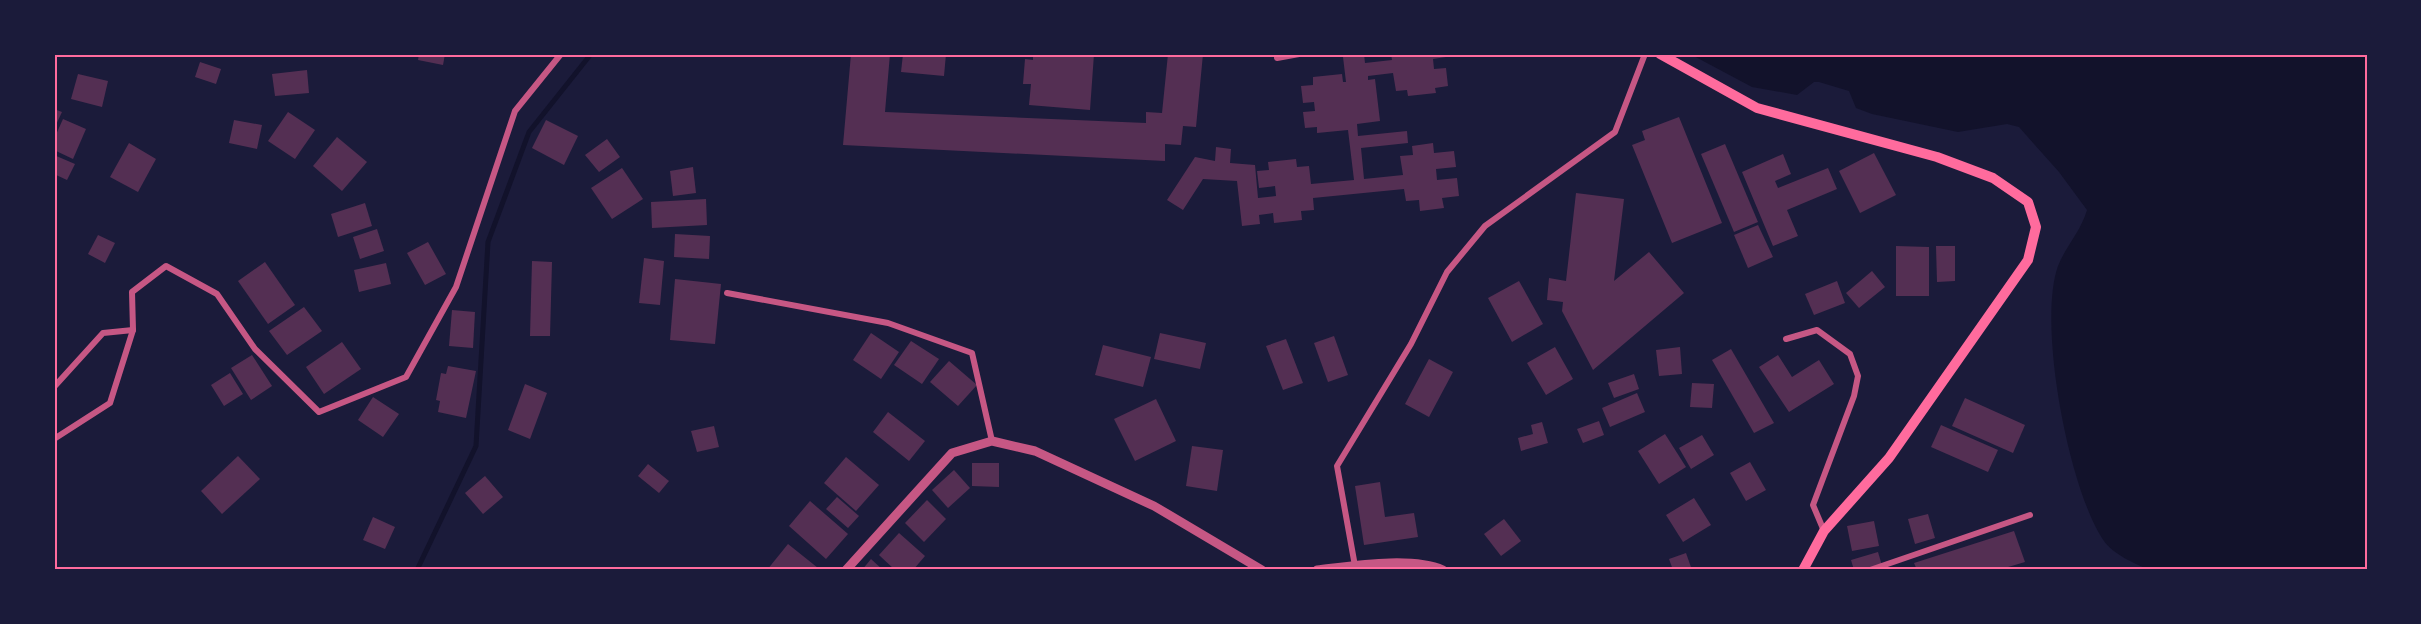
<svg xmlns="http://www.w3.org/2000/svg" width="2421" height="624" font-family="'Public Sans',sans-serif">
  <rect width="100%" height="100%" fill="#1b1b3a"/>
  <path fill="#12122b" d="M1690 54H2367V570H2150C2135 564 2113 554 2104 541 2069 491 2037 324 2058 266 2066 246 2081 231 2087 210L2059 172 2019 127 2007 124 1958 132 1872 114 1856 108 1849 91 1819 82H1814L1797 95 1752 87Z"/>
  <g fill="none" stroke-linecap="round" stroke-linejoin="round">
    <polyline stroke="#12122b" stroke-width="5" points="417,570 476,446 488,242 529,132 591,54"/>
  </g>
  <g fill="#542f53">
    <polygon points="419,54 445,54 443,65 418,60"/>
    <polygon points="851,54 890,54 885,112 1146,123 1146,112 1162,113 1168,54 1203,54 1196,127 1183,126 1181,145 1165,144 1165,161 843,145"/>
    <polygon points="903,54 946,54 944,76 901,72"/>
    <polygon points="1033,54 1094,54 1090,110 1029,105 1031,84 1023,84 1025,59 1033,60"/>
    <polygon points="1364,54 1365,63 1392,60 1391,54 1446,54 1446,57 1433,59 1434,69 1446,68 1448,86 1435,88 1436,93 1408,96 1407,90 1396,91 1393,73 1368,76 1368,80 1375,79 1380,121 1357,124 1358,136 1407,131 1408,143 1361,148 1364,179 1403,175 1400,156 1413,155 1412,146 1433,143 1434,153 1454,151 1456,167 1436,169 1437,180 1457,178 1459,196 1442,198 1444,208 1420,211 1419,200 1406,201 1404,189 1313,198 1314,210 1301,211 1302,220 1274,223 1273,213 1259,215 1260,224 1242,226 1237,181 1203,179 1183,210 1167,200 1195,157 1215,161 1216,147 1231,149 1230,163 1255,165 1258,198 1276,196 1275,186 1259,188 1257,171 1269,170 1268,162 1296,159 1297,167 1309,166 1311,184 1354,180 1348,130 1317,133 1317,127 1305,128 1303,112 1315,111 1314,102 1303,103 1301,86 1313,85 1313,77 1342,74 1343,82 1346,82 1343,57"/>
    <polygon points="200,62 221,69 216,84 195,77"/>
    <polygon points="307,70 309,93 275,96 272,74"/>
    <polygon points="78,74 108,81 102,107 71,99"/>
    <polygon points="54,109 62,112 54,129"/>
    <polygon points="288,112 315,130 295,159 268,141"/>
    <polygon points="1679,117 1722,223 1672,243 1632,145 1645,140 1642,131"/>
    <polygon points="63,119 86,129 73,159 54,150 54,139"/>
    <polygon points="234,120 262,125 257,149 229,143"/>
    <polygon points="546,120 578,136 564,165 532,148"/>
    <polygon points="337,137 367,162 342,191 313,166"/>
    <polygon points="607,139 620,157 599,172 585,155"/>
    <polygon points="129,143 156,159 138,192 110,177"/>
    <polygon points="1725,144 1758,222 1734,232 1701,154"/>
    <polygon points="1874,153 1896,195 1860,213 1839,171"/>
    <polygon points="1783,154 1791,174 1775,181 1778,188 1828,168 1837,189 1787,210 1798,236 1773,246 1742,172"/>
    <polygon points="54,155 75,164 67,180 54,174"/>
    <polygon points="693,167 696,193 673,196 670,171"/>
    <polygon points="622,168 643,199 612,219 591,188"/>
    <polygon points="1576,193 1624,199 1614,281 1649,252 1684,293 1593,370 1562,311 1563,302 1547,300 1549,278 1566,281"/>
    <polygon points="706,199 707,225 652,228 651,202"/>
    <polygon points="365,203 372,226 338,237 331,214"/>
    <polygon points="1758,225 1773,257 1748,268 1734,235"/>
    <polygon points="377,229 384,251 360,259 353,237"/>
    <polygon points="675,234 710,236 709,259 674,257"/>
    <polygon points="98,235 115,243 105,263 88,254"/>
    <polygon points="428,242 446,274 425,285 407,253"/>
    <polygon points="1896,246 1929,247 1929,296 1896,296"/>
    <polygon points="1936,246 1955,246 1955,281 1937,282"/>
    <polygon points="644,258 664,261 660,305 639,303"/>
    <polygon points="532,261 552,262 550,336 530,336"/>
    <polygon points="265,262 295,305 268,324 238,281"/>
    <polygon points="386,263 391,284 359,292 354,270"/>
    <polygon points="1872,271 1885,287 1859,308 1846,293"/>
    <polygon points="675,279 721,284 715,344 670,340"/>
    <polygon points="1519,281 1543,324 1512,342 1488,298"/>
    <polygon points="1837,281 1845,303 1814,315 1805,294"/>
    <polygon points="304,307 322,331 287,355 269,331"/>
    <polygon points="452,310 475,312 473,348 449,346"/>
    <polygon points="871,333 899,352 881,379 853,360"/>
    <polygon points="1160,333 1206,343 1200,369 1154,359"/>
    <polygon points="1334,336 1348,375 1328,382 1314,343"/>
    <polygon points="1286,339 1303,383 1283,390 1266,346"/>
    <polygon points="911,341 939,359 922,384 894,365"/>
    <polygon points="342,342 361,369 324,394 306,367"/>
    <polygon points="1103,345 1151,357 1143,387 1095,375"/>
    <polygon points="1555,347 1573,379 1546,395 1527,363"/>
    <polygon points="1680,347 1682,374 1659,376 1656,350"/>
    <polygon points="1731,349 1774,423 1754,433 1712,360"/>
    <polygon points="252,355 272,386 251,400 231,368"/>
    <polygon points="1778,355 1792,377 1819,360 1834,384 1789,412 1759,367"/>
    <polygon points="1429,359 1453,372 1429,417 1405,404"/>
    <polygon points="949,361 977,385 958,406 930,382"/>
    <polygon points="448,366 476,371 466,418 438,412 440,401 436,400 441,373 446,374"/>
    <polygon points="230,373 243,394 224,406 211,385"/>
    <polygon points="1634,374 1639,389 1614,398 1608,383"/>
    <polygon points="1692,383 1714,384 1712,408 1690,407"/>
    <polygon points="525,384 547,393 530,439 508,430"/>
    <polygon points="1637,393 1645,412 1610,427 1602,408"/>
    <polygon points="373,397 399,414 383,437 358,420"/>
    <polygon points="1965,398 2025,425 2013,453 1952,426"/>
    <polygon points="1156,399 1176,441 1135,461 1114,419"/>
    <polygon points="888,412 925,441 909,461 873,432"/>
    <polygon points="1599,421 1604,435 1583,443 1577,429"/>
    <polygon points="1542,422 1548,443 1521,451 1518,438 1533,434 1531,425"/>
    <polygon points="1941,425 1998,450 1988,472 1931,447"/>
    <polygon points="714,426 719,447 697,452 691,431"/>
    <polygon points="1665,434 1686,467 1659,484 1638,451"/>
    <polygon points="1702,435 1714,455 1691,469 1679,448"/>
    <polygon points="1192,446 1223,450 1217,491 1186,486"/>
    <polygon points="238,456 260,479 222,514 201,491"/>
    <polygon points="846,457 879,485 856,511 824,483"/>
    <polygon points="1750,462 1766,490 1746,501 1730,473"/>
    <polygon points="972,463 999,463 999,487 972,486"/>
    <polygon points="648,464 669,481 659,493 638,476"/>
    <polygon points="954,470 970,488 948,508 932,490"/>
    <polygon points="485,476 503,497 483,514 465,493"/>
    <polygon points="1380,482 1385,517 1414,513 1418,537 1364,545 1355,486"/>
    <polygon points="837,497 859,516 848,528 826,509"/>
    <polygon points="1694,498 1711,525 1683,542 1666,515"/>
    <polygon points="927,500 946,519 924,542 905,523"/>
    <polygon points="810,501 848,534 826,559 789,526"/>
    <polygon points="1928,514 1935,538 1915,544 1908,519"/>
    <polygon points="373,517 395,527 385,549 363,540"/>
    <polygon points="1504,519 1521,541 1501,556 1484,534"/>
    <polygon points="1874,521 1879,546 1852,551 1847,526"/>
    <polygon points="2014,531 2025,562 1998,570 1917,570 1914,563"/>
    <polygon points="899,533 925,556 913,570 895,570 879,555"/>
    <polygon points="788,544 818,568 816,570 767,570"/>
    <polygon points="1878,552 1883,569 1854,570 1851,560"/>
    <polygon points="1686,553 1692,570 1673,570 1669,559"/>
    <polygon points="871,559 883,570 862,570"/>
  </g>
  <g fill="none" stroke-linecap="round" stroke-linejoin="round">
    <g stroke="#c65784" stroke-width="6">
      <polyline points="1277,58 1299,54"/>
      <polyline points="727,293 888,323 972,353 992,441"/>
      <polyline points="1786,339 1817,330 1850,354 1858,376 1854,396 1813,505 1824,531"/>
      <polyline points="54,387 103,333 133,330"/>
      <polyline points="54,439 110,403 133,330 132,292 166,266 217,294 255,349 319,412 406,377 456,287 515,111 561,54"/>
      <polyline points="1355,566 1337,466 1411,344 1447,272 1485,226 1615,132 1645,54"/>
      <polyline points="1870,570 2030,515"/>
    </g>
    <g stroke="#c65784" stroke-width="9">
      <polyline points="846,570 952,453 992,441 1035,451 1154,506 1262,570"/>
      <path d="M1317 570C1352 566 1411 556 1443 570"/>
    </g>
    <polyline stroke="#ff6b9d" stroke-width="10" points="1660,54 1757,108 1937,157 1993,178 2028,202 2036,227 2028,260 1889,458 1824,531 1803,570"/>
  </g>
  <rect width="2421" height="624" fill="none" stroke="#1b1b3a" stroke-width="111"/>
  <rect x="56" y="56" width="2310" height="512" fill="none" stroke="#ff6b9d" stroke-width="2"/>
</svg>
